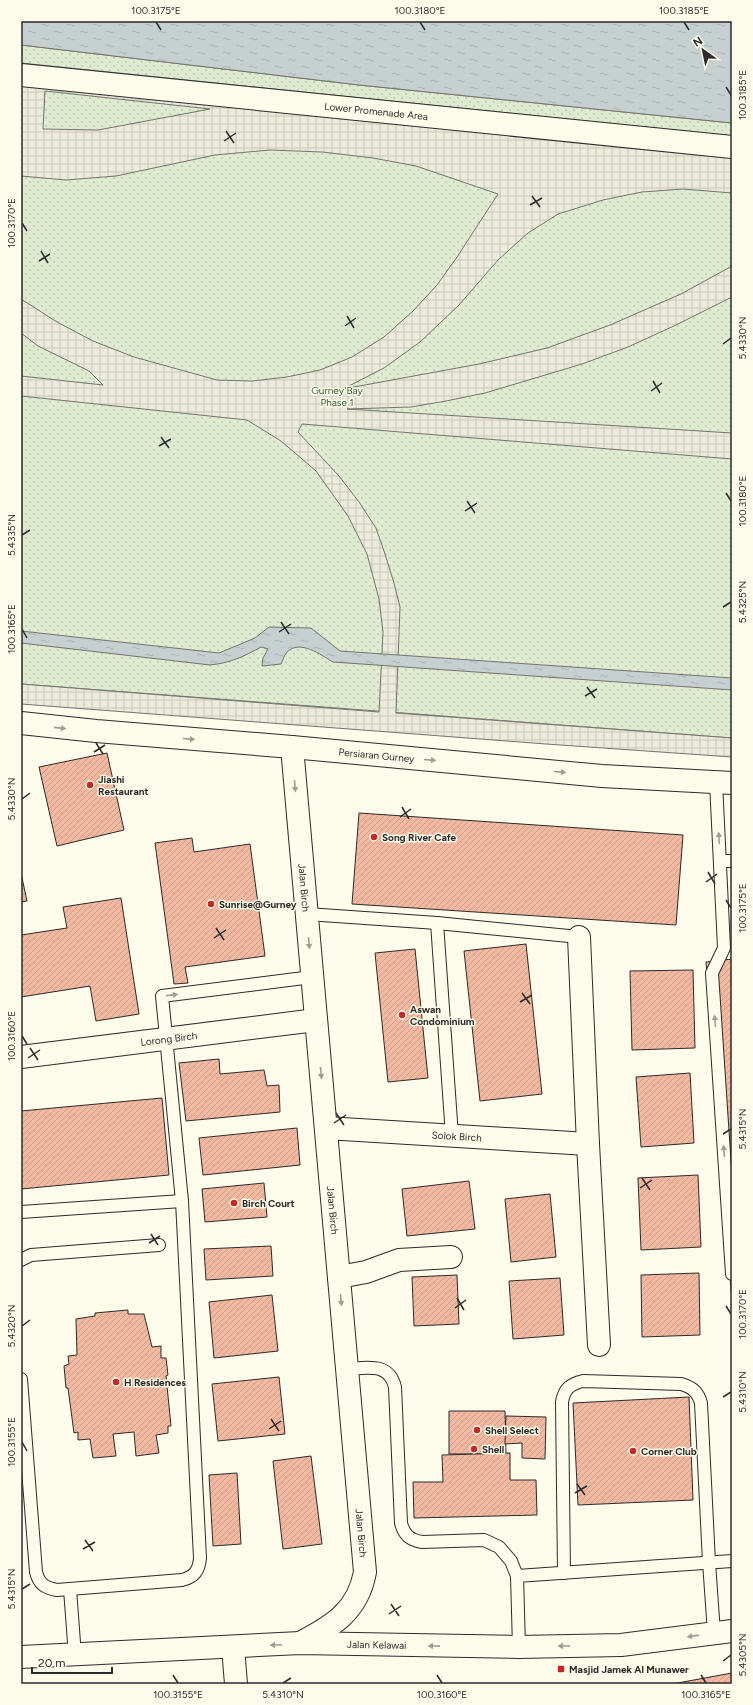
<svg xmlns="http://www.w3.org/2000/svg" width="753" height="1705" font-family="Figtree,sans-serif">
  <defs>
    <pattern id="park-dots" width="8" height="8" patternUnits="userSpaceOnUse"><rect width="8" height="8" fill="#deebd1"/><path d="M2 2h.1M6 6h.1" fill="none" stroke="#bfcab4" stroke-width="1.8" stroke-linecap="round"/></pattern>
    <pattern id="plaza-grid" width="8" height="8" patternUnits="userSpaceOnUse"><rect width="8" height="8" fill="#eceadb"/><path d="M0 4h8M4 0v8" fill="none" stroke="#cbc9bc"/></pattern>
    <pattern id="water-ripples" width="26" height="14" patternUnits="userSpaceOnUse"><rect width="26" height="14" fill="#c7d0d0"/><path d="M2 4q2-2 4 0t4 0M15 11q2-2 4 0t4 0" fill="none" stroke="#abb3b3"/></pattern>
    <pattern id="building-hatch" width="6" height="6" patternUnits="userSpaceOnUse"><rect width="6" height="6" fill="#f2b8a0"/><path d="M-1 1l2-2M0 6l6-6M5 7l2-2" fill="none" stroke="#d09e8a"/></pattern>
  </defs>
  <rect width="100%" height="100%" fill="#fdfbea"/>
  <polygon fill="url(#park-dots)" stroke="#74746e" points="21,45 359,85 732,123 732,738 21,684"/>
  <path fill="url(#plaza-grid)" stroke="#74746e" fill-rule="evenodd" d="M21 63 732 136V193L683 189 642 192 603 200 558 214 528 233 498 260 459 305 420 342 384 368 343 389 479 364 547 348 610 325 681 294 732 266V297L676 325 628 347 582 364 532 379 485 393 446 401 411 407 347 409 732 433V459L302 424 298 432 339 476 359 502 376 528 385 554 394 583 400 607 396 713 732 738V757L546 744 21 704V684L379 712 383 632 379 599 367 554 348 516 316 471 281 441 247 420 21 396V376L103 385 89 371 38 346 21 333V299L57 322 93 341 134 357 217 380 252 381 287 377 320 370 352 357 384 337 413 311 437 285 457 257 498 194 416 166 373 158 322 152 270 150 215 155 116 176 66 180 21 176ZM45 91 210 109 98 130 43 129Z"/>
  <g fill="url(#water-ripples)" stroke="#74746e">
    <polygon points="21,21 732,21 732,123 359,85 21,45"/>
    <path d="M269 627 311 628 340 651 732 678V690L333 662C321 655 300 639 287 652 284 655 283 661 281 664L262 666 263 658 268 649 261 647C243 657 230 663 210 665L21 643V631L219 653 255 638Z"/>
  </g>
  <g fill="url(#building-hatch)" stroke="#2b2b2b">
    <polygon points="107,753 124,830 57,846 39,767"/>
    <polygon points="359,813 683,835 676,925 352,904"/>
    <polygon points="192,838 194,852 250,844 265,956 185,967 188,983 174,984 155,843"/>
    <polygon points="21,873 27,901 21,902"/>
    <polygon points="121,898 139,1014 96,1021 90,986 21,997 21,935 67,928 63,907"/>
    <polygon points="526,944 542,1094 480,1101 464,951"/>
    <polygon points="415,949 428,1078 388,1082 375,953"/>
    <polygon points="732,959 732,1301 706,962"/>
    <polygon points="693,970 695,1048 632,1050 630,971"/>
    <polygon points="219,1059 220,1074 264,1070 267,1086 279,1085 280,1112 186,1121 179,1063"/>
    <polygon points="690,1073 694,1143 641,1147 636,1077"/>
    <polygon points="162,1098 169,1175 21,1189 21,1111"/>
    <polygon points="297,1128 300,1165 203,1175 199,1138"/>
    <polygon points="698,1175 701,1247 641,1250 638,1178"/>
    <polygon points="469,1181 475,1229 407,1236 402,1189"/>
    <polygon points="264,1183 267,1217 205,1222 202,1189"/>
    <polygon points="550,1194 556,1257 511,1262 505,1199"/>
    <polygon points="271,1246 273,1276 206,1280 204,1249"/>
    <polygon points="699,1273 700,1335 642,1337 641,1275"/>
    <polygon points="457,1275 459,1324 414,1326 412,1277"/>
    <polygon points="560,1278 564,1335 513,1339 509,1281"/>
    <polygon points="272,1295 278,1351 214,1358 209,1302"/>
    <polygon points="128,1310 128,1314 144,1314 152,1347 161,1346 161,1358 166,1358 168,1375 166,1376 171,1426 168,1426 168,1433 156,1435 159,1453 136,1456 134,1432 113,1434 116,1456 93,1458 90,1439 78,1440 78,1432 74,1433 68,1388 66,1388 64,1366 69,1364 68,1356 77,1355 76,1319 95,1316 95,1313"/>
    <polygon points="279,1377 285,1434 218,1441 212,1384"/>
    <polygon points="689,1397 693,1500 578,1505 573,1403"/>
    <polygon points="449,1411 505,1411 506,1454 449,1454"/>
    <polygon points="506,1416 546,1417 545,1459 522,1458 522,1443 505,1444"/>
    <polygon points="510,1453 510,1480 536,1480 537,1515 414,1518 413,1482 443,1482 442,1455"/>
    <polygon points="311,1456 322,1544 283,1549 273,1461"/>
    <polygon points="237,1473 241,1544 213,1546 209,1475"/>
    <polygon points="732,1673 732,1684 672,1684"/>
  </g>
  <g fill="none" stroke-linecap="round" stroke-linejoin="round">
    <defs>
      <g id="lane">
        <polyline points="716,782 724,948 712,973 732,1274"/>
        <polyline points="720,861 732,861"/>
        <polyline points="307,914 437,923 579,937"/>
        <polyline points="437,923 452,1136"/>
        <polyline points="21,1212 182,1201"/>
        <polyline points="21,1260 31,1255 159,1245"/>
        <path d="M347 1369C367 1368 389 1362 395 1387L401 1523C404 1535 410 1540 422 1542L484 1540 499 1547 511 1561 517 1576 519 1647"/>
        <path d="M21 1379 36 1572C39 1584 45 1588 57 1590L182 1580C194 1577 199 1571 200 1558L182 1201 162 996 312 977"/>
        <path d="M564 1573 562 1402C564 1389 570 1384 583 1381L681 1384C692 1387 698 1392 701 1403L709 1562 714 1633"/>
        <polyline points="517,1576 732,1561"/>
        <polyline points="70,1589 75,1656"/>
      </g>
      <g id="street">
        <path id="s1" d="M21 75 732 147"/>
        <path id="s2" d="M292 747 365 1572C358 1611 333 1626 300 1643"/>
        <polyline points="579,937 588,1144 599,1345"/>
        <path id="s3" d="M21 1057 316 1020"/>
        <path id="s4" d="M326 1128 588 1144"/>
        <polyline points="339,1277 366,1272 399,1260 451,1257"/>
        <polyline points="233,1647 236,1684"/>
      </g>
      <g id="secondary">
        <path id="s5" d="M21 723 96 731 292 747 602 776 732 783"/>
        <path id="s6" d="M21 1657 300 1643 519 1647 621 1645 732 1631"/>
      </g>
    </defs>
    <use href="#lane" stroke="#2b2b2b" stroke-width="14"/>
    <use href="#street" stroke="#2b2b2b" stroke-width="24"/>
    <use href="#secondary" stroke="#2b2b2b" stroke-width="24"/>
    <use href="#lane" stroke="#fdfbea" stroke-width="12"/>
    <use href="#street" stroke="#fdfbea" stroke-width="22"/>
    <use href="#secondary" stroke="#fdfbea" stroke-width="22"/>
  </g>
  <defs><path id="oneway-solid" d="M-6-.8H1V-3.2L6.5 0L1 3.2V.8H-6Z"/></defs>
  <g fill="#9e9d94">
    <use href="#oneway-solid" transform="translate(60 728) rotate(6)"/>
    <use href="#oneway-solid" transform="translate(189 739) rotate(5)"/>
    <use href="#oneway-solid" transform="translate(430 760) rotate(5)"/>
    <use href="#oneway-solid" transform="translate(560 772) rotate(5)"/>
    <use href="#oneway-solid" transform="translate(295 786) rotate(85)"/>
    <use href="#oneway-solid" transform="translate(719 838) rotate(-93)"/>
    <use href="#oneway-solid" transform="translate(309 943) rotate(85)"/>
    <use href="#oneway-solid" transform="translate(172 995) rotate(-7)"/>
    <use href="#oneway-solid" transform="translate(715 1021) rotate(-94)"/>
    <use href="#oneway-solid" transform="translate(321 1073) rotate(85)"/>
    <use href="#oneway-solid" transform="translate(724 1151) rotate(-94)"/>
    <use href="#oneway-solid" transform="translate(341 1300) rotate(85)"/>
    <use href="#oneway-solid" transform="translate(693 1636) rotate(172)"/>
    <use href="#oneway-solid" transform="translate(276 1645) rotate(177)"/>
    <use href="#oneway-solid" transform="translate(434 1646) rotate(-179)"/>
    <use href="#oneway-solid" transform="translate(564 1646) rotate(179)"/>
  </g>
  <path fill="none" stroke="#2b2b2b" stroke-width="1.5" d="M156 22 161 30M420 22 425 30M684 22 689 30M726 87 731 95M226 131 234 143M224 141 236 133M532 196 540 207M530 205 542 198M22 223 27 231M41 251 48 263M39 261 50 254M347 316 354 328M345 326 356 318M723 344 731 338M653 381 660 393M651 391 662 383M161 437 169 448M159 446 171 439M726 493 731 501M467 501 475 513M465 511 477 503M22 535 30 530M723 607 731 602M281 622 289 634M22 629 27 638M279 632 291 624M587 687 595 698M585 696 597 689M96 743 103 754M94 752 105 745M22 799 30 793M402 807 409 819M400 817 411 809M708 872 715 884M706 882 717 874M726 900 731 908M216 928 224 940M214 938 226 930M522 993 530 1004M520 1002 532 995M22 1036 27 1044M30 1048 38 1060M28 1058 40 1050M336 1113 344 1125M334 1123 346 1115M723 1134 731 1129M642 1178 650 1190M640 1188 652 1180M151 1234 158 1245M149 1243 160 1236M457 1298 464 1310M726 1306 731 1314M455 1308 466 1300M22 1326 30 1320M723 1397 731 1392M271 1419 279 1431M269 1429 281 1421M22 1442 27 1451M577 1484 585 1495M575 1493 587 1486M85 1540 93 1551M83 1549 95 1542M22 1589 30 1584M391 1604 399 1616M389 1614 401 1606M723 1661 731 1655M173 1675 178 1683M437 1675 442 1683M701 1675 706 1683M283 1683 291 1678"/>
  <g fill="#c62828" stroke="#fdfbea" stroke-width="1.5">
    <circle cx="90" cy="785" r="4"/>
    <circle cx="374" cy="837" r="4"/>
    <circle cx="211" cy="904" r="4"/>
    <circle cx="402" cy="1015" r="4"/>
    <circle cx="234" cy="1203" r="4"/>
    <circle cx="116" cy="1382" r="4"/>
    <circle cx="477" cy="1430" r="4"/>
    <circle cx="474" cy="1449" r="4"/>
    <circle cx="633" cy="1451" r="4"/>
    <rect x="557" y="1665" width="8" height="8" rx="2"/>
  </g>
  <g text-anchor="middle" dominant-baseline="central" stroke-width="3" stroke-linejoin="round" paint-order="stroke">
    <g font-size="10" fill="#2b2b2b" stroke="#fdfbea">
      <text stroke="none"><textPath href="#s1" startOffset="357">Lower Promenade Area</textPath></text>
      <text stroke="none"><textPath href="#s5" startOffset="357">Persiaran Gurney</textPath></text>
      <text stroke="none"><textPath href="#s2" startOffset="141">Jalan Birch</textPath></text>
      <text stroke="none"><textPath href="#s3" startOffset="149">Lorong Birch</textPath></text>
      <text stroke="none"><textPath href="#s4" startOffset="131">Solok Birch</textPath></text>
      <text stroke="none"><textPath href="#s2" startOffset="465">Jalan Birch</textPath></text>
      <text stroke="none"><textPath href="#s2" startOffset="789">Jalan Birch</textPath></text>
      <text stroke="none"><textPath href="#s6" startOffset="356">Jalan Kelawai</textPath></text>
    </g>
    <g font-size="10" fill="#34623c" stroke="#fdfbea">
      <text x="337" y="390">Gurney Bay<tspan x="337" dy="12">Phase 1</tspan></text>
    </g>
    <g font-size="10" font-weight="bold" fill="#2b2b2b" stroke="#fdfbea" text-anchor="start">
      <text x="98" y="779">Jiashi<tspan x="98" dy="12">Restaurant</tspan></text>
      <text x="382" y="837">Song River Cafe</text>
      <text x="219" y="904">Sunrise@Gurney</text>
      <text x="410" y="1009">Aswan<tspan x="410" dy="12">Condominium</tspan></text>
      <text x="242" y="1203">Birch Court</text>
      <text x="124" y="1382">H Residences</text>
      <text x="485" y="1430">Shell Select</text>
      <text x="482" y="1449">Shell</text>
      <text x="641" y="1451">Corner Club</text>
      <text x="569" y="1669">Masjid Jamek Al Munawer</text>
    </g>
  </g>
  <rect width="753" height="1705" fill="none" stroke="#fdfbea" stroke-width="44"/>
  <g transform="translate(703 50) rotate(327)" stroke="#fdfbea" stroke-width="3" paint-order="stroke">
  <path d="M0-3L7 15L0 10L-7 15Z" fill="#2b2b2b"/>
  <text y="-6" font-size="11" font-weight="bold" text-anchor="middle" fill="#2b2b2b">N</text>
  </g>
  <path d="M32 1667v6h80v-6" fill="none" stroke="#2b2b2b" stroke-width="2"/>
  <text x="38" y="1667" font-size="12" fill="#2b2b2b" stroke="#fdfbea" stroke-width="3" paint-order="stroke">20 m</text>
  <rect x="22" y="22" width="709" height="1661" fill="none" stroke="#2b2b2b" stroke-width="1.5"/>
  <g font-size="10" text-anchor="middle" fill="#2b2b2b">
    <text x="156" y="14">100.3175°E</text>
    <text x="420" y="14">100.3180°E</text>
    <text x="684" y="14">100.3185°E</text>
    <text transform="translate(742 95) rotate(-90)" y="4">100.3185°E</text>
    <text transform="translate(11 223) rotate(-90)" y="4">100.3170°E</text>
    <text transform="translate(742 338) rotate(-90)" y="4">5.4330°N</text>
    <text transform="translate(742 501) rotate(-90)" y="4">100.3180°E</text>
    <text transform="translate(11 535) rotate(-90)" y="4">5.4335°N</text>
    <text transform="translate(742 602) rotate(-90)" y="4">5.4325°N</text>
    <text transform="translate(11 629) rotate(-90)" y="4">100.3165°E</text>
    <text transform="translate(11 799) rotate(-90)" y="4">5.4330°N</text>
    <text transform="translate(742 908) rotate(-90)" y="4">100.3175°E</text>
    <text transform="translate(11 1036) rotate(-90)" y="4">100.3160°E</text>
    <text transform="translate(742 1129) rotate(-90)" y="4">5.4315°N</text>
    <text transform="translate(742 1314) rotate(-90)" y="4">100.3170°E</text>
    <text transform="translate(11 1326) rotate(-90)" y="4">5.4320°N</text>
    <text transform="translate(742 1392) rotate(-90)" y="4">5.4310°N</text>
    <text transform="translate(11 1442) rotate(-90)" y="4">100.3155°E</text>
    <text transform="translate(11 1589) rotate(-90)" y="4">5.4315°N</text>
    <text transform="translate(742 1655) rotate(-90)" y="4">5.4305°N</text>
    <text x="178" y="1698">100.3155°E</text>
    <text x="283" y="1698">5.4310°N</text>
    <text x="442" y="1698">100.3160°E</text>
    <text x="706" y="1698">100.3165°E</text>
  </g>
</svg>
